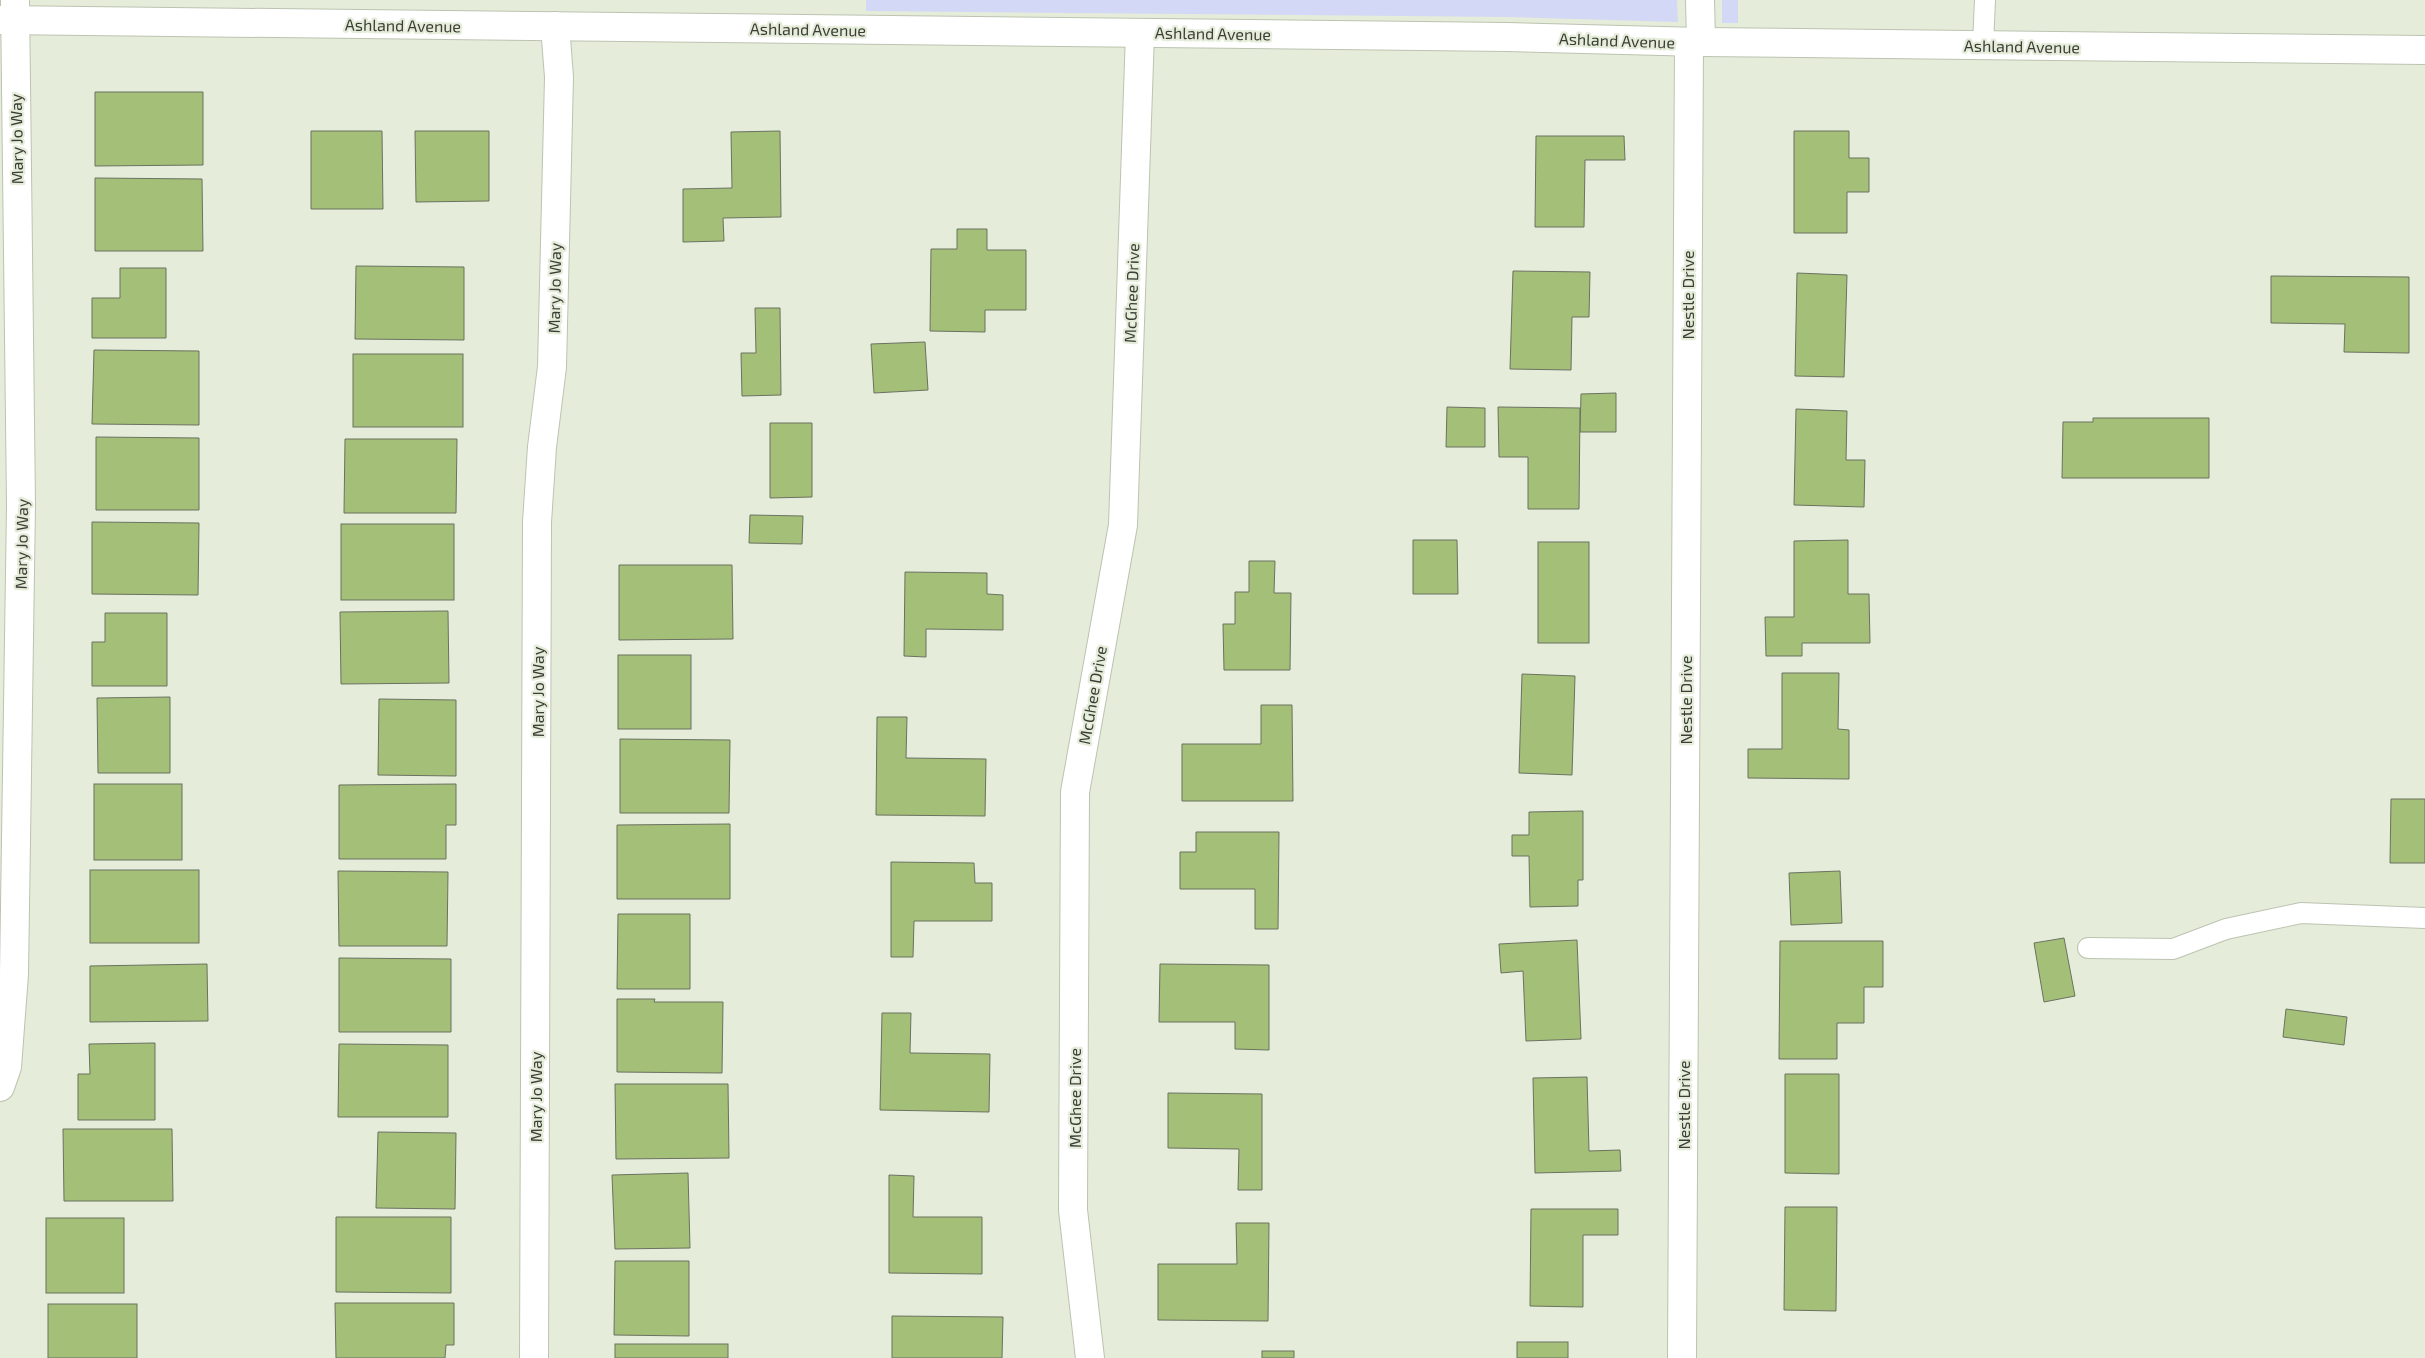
<svg xmlns="http://www.w3.org/2000/svg" width="2425" height="1358" font-family="'Exo 2',sans-serif">
  <rect width="100%" height="100%" fill="#e5edda"/>
  <g fill="#d3d8f6">
    <polygon points="866,0 1677,0 1678,22 1507,17 866,11"/>
    <rect x="1722" y="0" width="16" height="23"/>
  </g>
  <g fill="#a4bf78" stroke="#6b7261">
    <polygon points="95,92 203,92 203,165 95,166"/>
    <polygon points="311,131 382,131 383,209 311,209"/>
    <polygon points="415,131 489,131 489,201 416,202"/>
    <polygon points="780,131 781,217 723,218 724,241 683,242 683,189 732,188 731,132"/>
    <polygon points="1794,131 1849,131 1849,158 1869,158 1869,192 1847,192 1847,233 1794,233"/>
    <polygon points="1536,136 1624,136 1625,160 1585,160 1584,227 1535,227"/>
    <polygon points="95,178 202,179 203,251 95,251"/>
    <polygon points="957,229 987,229 987,250 1026,250 1026,310 985,310 985,332 930,331 931,249 957,249"/>
    <polygon points="356,266 464,267 464,340 355,339"/>
    <polygon points="120,268 166,268 166,338 92,338 92,298 120,298"/>
    <polygon points="1513,271 1590,272 1589,317 1572,317 1571,370 1510,369"/>
    <polygon points="1797,273 1847,275 1844,377 1795,376"/>
    <polygon points="2271,276 2409,277 2409,353 2344,352 2345,324 2271,323"/>
    <polygon points="755,308 780,308 781,395 742,396 741,353 756,353"/>
    <polygon points="925,342 928,390 874,393 871,344"/>
    <polygon points="94,350 199,351 199,425 92,424"/>
    <rect x="353" y="354" width="110" height="73"/>
    <polygon points="1616,393 1616,432 1580,432 1581,394"/>
    <polygon points="1447,407 1485,408 1485,447 1446,447"/>
    <polygon points="1498,407 1580,408 1579,509 1528,509 1528,457 1499,457"/>
    <polygon points="1796,409 1847,411 1846,460 1865,460 1864,507 1794,505"/>
    <polygon points="2093,418 2209,418 2209,478 2062,478 2063,422 2093,422"/>
    <polygon points="770,423 812,423 812,497 770,498"/>
    <polygon points="96,437 199,438 199,510 96,510"/>
    <polygon points="345,439 457,439 456,513 344,513"/>
    <polygon points="750,515 803,516 802,544 749,543"/>
    <polygon points="92,522 199,523 198,595 92,594"/>
    <rect x="341" y="524" width="113" height="76"/>
    <polygon points="1413,540 1457,540 1458,594 1413,594"/>
    <polygon points="1848,540 1848,594 1869,594 1870,643 1802,643 1802,656 1766,656 1765,617 1794,617 1794,541"/>
    <rect x="1538" y="542" width="51" height="101"/>
    <polygon points="1249,561 1275,561 1274,593 1291,593 1290,670 1224,670 1223,624 1235,624 1235,592 1249,592"/>
    <polygon points="619,565 732,565 733,639 619,640"/>
    <polygon points="905,572 987,573 987,594 1003,595 1003,630 926,629 926,657 904,656"/>
    <polygon points="448,611 449,683 341,684 340,612"/>
    <polygon points="105,613 167,613 167,686 92,686 92,642 105,642"/>
    <rect x="618" y="655" width="73" height="74"/>
    <polygon points="1782,673 1839,673 1838,729 1849,730 1849,779 1748,778 1748,749 1782,749"/>
    <polygon points="1522,674 1575,676 1572,775 1519,773"/>
    <polygon points="170,697 170,773 98,773 97,698"/>
    <polygon points="379,699 456,700 456,776 378,775"/>
    <polygon points="1261,705 1292,705 1293,801 1182,801 1182,744 1261,744"/>
    <polygon points="877,717 907,717 906,758 986,759 985,816 876,815"/>
    <polygon points="620,739 730,740 729,813 620,813"/>
    <rect x="94" y="784" width="88" height="76"/>
    <polygon points="456,784 456,825 446,825 446,859 339,859 339,785"/>
    <polygon points="2391,799 2425,799 2425,863 2390,863"/>
    <polygon points="1583,811 1583,880 1578,880 1578,906 1530,907 1529,856 1512,856 1512,835 1529,835 1529,812"/>
    <polygon points="730,824 730,899 617,899 617,825"/>
    <polygon points="1196,832 1279,832 1278,929 1255,929 1255,889 1180,889 1180,852 1196,852"/>
    <polygon points="891,862 974,863 975,883 992,883 992,921 914,921 913,957 891,957"/>
    <rect x="90" y="870" width="109" height="73"/>
    <polygon points="338,871 448,872 447,946 339,946"/>
    <polygon points="1840,871 1842,923 1791,925 1789,873"/>
    <polygon points="618,914 690,914 690,989 617,989"/>
    <polygon points="2064,938 2075,996 2044,1002 2034,943"/>
    <polygon points="1577,940 1581,1039 1526,1041 1523,971 1501,973 1499,944"/>
    <polygon points="1780,941 1883,941 1883,987 1864,987 1864,1023 1837,1023 1837,1059 1779,1059"/>
    <polygon points="339,958 451,959 451,1032 339,1032"/>
    <polygon points="207,964 208,1021 90,1022 90,966"/>
    <polygon points="1160,964 1269,965 1269,1050 1235,1049 1235,1022 1159,1022"/>
    <polygon points="617,999 655,999 654,1002 723,1002 722,1073 617,1072"/>
    <polygon points="2286,1009 2347,1017 2344,1045 2283,1037"/>
    <polygon points="882,1013 911,1013 910,1053 990,1054 989,1112 880,1110"/>
    <polygon points="155,1043 155,1120 78,1120 78,1074 90,1074 89,1044"/>
    <polygon points="339,1044 448,1045 448,1117 338,1117"/>
    <polygon points="1785,1074 1839,1074 1839,1174 1785,1173"/>
    <polygon points="1587,1077 1589,1151 1620,1150 1621,1171 1535,1173 1533,1078"/>
    <polygon points="615,1084 728,1084 729,1158 616,1159"/>
    <polygon points="1168,1093 1262,1094 1262,1190 1238,1190 1239,1149 1168,1148"/>
    <polygon points="63,1129 172,1129 173,1201 64,1201"/>
    <polygon points="378,1132 456,1133 455,1209 376,1208"/>
    <polygon points="688,1173 690,1248 615,1249 612,1175"/>
    <polygon points="889,1175 914,1176 913,1217 982,1217 982,1274 889,1273"/>
    <polygon points="1785,1207 1837,1207 1836,1311 1784,1310"/>
    <polygon points="1531,1209 1618,1209 1618,1235 1583,1235 1583,1307 1530,1306"/>
    <polygon points="336,1217 451,1217 451,1293 336,1292"/>
    <rect x="46" y="1218" width="78" height="75"/>
    <polygon points="1236,1223 1269,1223 1268,1321 1158,1320 1158,1264 1237,1264"/>
    <polygon points="615,1261 689,1261 689,1336 614,1335"/>
    <polygon points="335,1303 454,1303 454,1345 446,1345 445,1358 336,1358"/>
    <rect x="48" y="1304" width="89" height="54"/>
    <polygon points="892,1316 1003,1317 1002,1358 892,1358"/>
    <rect x="1517" y="1342" width="51" height="16"/>
    <rect x="615" y="1344" width="113" height="14"/>
    <rect x="1262" y="1351" width="32" height="7"/>
  </g>
  <g fill="none" stroke-linecap="round" stroke-linejoin="round">
    <defs>
      <g id="service">
        <polyline points="1983,45 1985,0"/>
        <polyline points="2088,948 2173,949 2226,929 2301,913 2425,918"/>
      </g>
      <g id="minor">
        <polyline points="1700,0 1701,42"/>
        <polyline points="0,20 1507,37 1701,42 2425,50"/>
        <polyline points="0,1087 7,1067 14,974 21,505 15,0"/>
        <polyline points="534,1358 537,522 542,447 552,367 559,77 555,26"/>
        <polyline points="1090,1358 1073,1210 1075,792 1123,525 1140,33"/>
        <polyline points="1682,1358 1689,42"/>
      </g>
    </defs>
    <use href="#service" stroke="#bcc3b1" stroke-width="22"/>
    <use href="#minor" stroke="#bcc3b1" stroke-width="30"/>
    <use href="#service" stroke="#fff" stroke-width="20"/>
    <use href="#minor" stroke="#fff" stroke-width="28"/>
  </g>
  <g text-anchor="middle" dominant-baseline="central" stroke-width="4.5" stroke-linejoin="round" paint-order="stroke">
    <g font-size="16" fill="#3b3e36" stroke="#e5edda">
      <text transform="translate(403 25) rotate(1)">Ashland Avenue</text>
      <text transform="translate(808 29) rotate(1)">Ashland Avenue</text>
      <text transform="translate(1213 33) rotate(1)">Ashland Avenue</text>
      <text transform="translate(1617 40) rotate(2)">Ashland Avenue</text>
      <text transform="translate(2022 46) rotate(1)">Ashland Avenue</text>
      <text transform="translate(16 139) rotate(-91)">Mary Jo Way</text>
      <text transform="translate(554 288) rotate(-89)">Mary Jo Way</text>
      <text transform="translate(1131 293) rotate(-88)">McGhee Drive</text>
      <text transform="translate(1687 295) rotate(-90)">Nestle Drive</text>
      <text transform="translate(21 544) rotate(-89)">Mary Jo Way</text>
      <text transform="translate(537 692) rotate(-90)">Mary Jo Way</text>
      <text transform="translate(1092 695) rotate(-80)">McGhee Drive</text>
      <text transform="translate(1685 700) rotate(-90)">Nestle Drive</text>
      <text transform="translate(535 1097) rotate(-90)">Mary Jo Way</text>
      <text transform="translate(1074 1098) rotate(-90)">McGhee Drive</text>
      <text transform="translate(1683 1105) rotate(-90)">Nestle Drive</text>
    </g>
  </g>
</svg>
